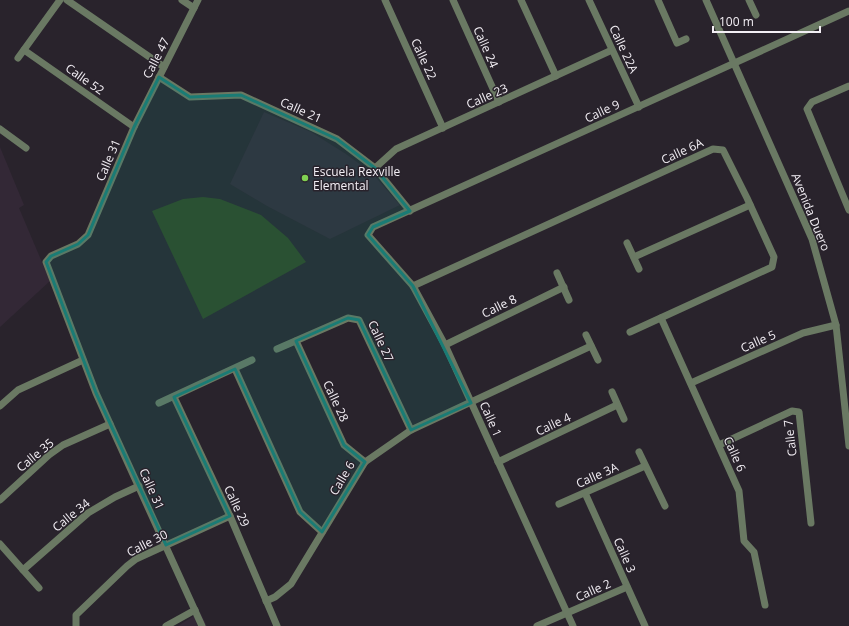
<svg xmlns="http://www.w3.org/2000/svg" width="849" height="626" font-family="'Open Sans',sans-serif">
  <rect width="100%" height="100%" fill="#29232c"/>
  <g fill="#332836">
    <polygon points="264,112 311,132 346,154 372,173 400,205 330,239 267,206 230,184"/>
    <polygon points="0,147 24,205 19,208 50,281 0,327"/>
    <polygon points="200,612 207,626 178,626"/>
  </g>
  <polygon fill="#2f4624" points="203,197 220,199 261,215 288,238 306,262 203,319 152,211 183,199"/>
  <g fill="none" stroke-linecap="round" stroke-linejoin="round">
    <g stroke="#6a7963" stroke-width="7">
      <polyline points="67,0 164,67"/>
      <polyline points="182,0 194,8"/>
      <polyline points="198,0 134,127 88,235 78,244 51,256 46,262 96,393 202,626"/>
      <polyline points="385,0 443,128"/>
      <polyline points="453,0 499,102"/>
      <polyline points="521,0 556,76"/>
      <polyline points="589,0 639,107"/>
      <polyline points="658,0 677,43 686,39"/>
      <polyline points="706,0 812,239 836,325 849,446"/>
      <polyline points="749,0 756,15"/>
      <polyline points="24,50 134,127"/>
      <polyline points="18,58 60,0"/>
      <polyline points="159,77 190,97 241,95 337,139 375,168 410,211"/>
      <polyline points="849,86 812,102 807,109 849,210"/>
      <polyline points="0,129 26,148"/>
      <polyline points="375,168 396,149 612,50"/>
      <polyline points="627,243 639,269"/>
      <polyline points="634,257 750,205"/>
      <polyline points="557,273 569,300"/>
      <polyline points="413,286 713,149 723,150 747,198 774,257 772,267 630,332"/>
      <polyline points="661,318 739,491 744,541 754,552 765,605"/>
      <polyline points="586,335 598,360"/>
      <polyline points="296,341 344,445 365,462"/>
      <polyline points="445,345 564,287"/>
      <polyline points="277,349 348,318 359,320 411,430"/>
      <polyline points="235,369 300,512 322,532"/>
      <polyline points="691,383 803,333 836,325"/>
      <polyline points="612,392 624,419"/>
      <polyline points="174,397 230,516 277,626"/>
      <polyline points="159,403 252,360"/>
      <polyline points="0,406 18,390 83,360"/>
      <polyline points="719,445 792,411 799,412 811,523"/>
      <polyline points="639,452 665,506"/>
      <polyline points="498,462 617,405"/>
      <polyline points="585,493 645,626"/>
      <polyline points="0,500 49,455 63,445 110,424"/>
      <polyline points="559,504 645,466"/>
      <polyline points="0,544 39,588"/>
      <polyline points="23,570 88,513 115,497 139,486"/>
      <polyline points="266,601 275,597 291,584 365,462 411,430 591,346"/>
      <polyline points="76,626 76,615 127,566 136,559 230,516"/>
      <polyline points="166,626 195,610"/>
      <polyline points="537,626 627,587"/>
      <polyline points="573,626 445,345 413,286 368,235 373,227 849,11"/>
    </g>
  </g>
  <path fill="#1a7c75" fill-opacity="0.2" stroke="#1a7c75" stroke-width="3" stroke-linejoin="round" d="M159 77 190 97 241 95 337 139 375 168 410 211 373 227 368 235 413 286 471 403 411 430 359 320 348 318 296 341 344 445 365 462 322 532 300 512 235 369 174 397 230 516 166 545 96 393 46 262 51 256 78 244 88 235 134 127Z"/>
  <circle fill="#80d052" stroke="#29232c" stroke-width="1.5" cx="305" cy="178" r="4"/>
  <g text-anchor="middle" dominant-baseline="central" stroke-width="3" stroke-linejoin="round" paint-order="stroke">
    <g font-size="12" fill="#f3eff5" stroke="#29232c">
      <text transform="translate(486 47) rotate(66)">Calle 24</text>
      <text transform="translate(624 49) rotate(65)">Calle 22A</text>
      <text transform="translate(156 58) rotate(-63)">Calle 47</text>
      <text transform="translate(424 59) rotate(65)">Calle 22</text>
      <text transform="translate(85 79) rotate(35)">Calle 52</text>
      <text transform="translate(487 96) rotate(-24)">Calle 23</text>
      <text transform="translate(301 110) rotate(24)">Calle 21</text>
      <text transform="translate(602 111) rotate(-25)">Calle 9</text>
      <text transform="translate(682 151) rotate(-25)">Calle 6A</text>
      <text transform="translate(108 160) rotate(-67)">Calle 31</text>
      <text transform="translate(811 212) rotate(68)">Avenida Duero</text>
      <text transform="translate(499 306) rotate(-26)">Calle 8</text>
      <text transform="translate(381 341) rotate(65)">Calle 27</text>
      <text transform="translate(758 341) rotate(-24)">Calle 5</text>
      <text transform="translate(336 401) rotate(65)">Calle 28</text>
      <text transform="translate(491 419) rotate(66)">Calle 1</text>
      <text transform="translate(553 424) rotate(-25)">Calle 4</text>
      <text transform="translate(790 438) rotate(-97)">Calle 7</text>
      <text transform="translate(735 454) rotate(66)">Calle 6</text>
      <text transform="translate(35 455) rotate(-40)">Calle 35</text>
      <text transform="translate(597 475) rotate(-24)">Calle 3A</text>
      <text transform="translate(342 478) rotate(-59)">Calle 6</text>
      <text transform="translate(152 489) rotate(66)">Calle 31</text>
      <text transform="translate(237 506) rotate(65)">Calle 29</text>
      <text transform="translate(71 515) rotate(-39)">Calle 34</text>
      <text transform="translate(147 543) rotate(-27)">Calle 30</text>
      <text transform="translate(625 555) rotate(66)">Calle 3</text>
      <text transform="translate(593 590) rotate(-24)">Calle 2</text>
    </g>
    <g font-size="12" fill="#f3eff5" stroke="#29232c" text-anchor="start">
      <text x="313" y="171">Escuela Rexville<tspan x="313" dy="14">Elemental</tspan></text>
    </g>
  </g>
  <path d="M713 26v6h107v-6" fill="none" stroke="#f3eff5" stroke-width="2"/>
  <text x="719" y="26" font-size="12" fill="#f3eff5" stroke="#29232c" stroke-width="3" paint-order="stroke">100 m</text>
</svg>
